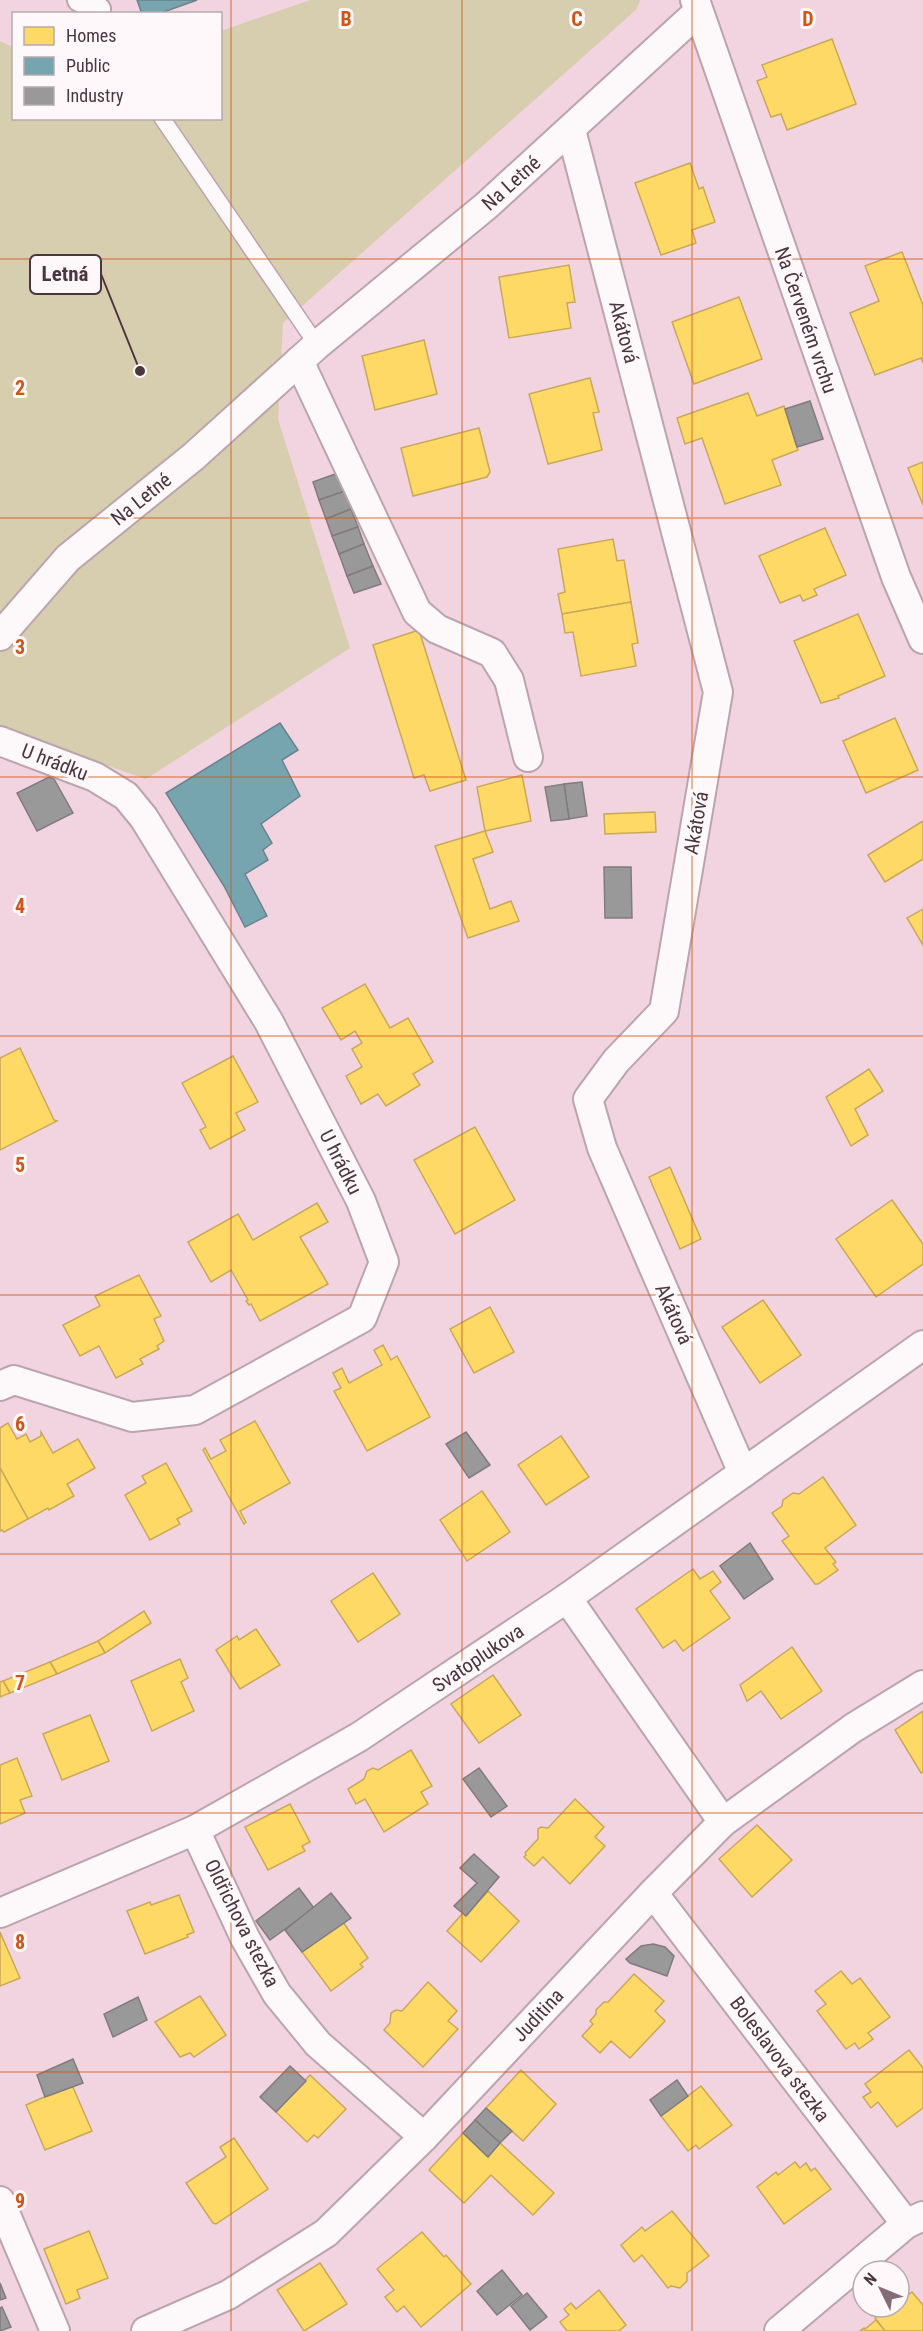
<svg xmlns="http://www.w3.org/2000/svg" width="923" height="2331" font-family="'Roboto Condensed',sans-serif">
  <rect width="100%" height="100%" fill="#f2d4e0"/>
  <polygon fill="#d7cdaf" points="310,0 640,0 637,9 283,323 278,419 350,648 146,779 0,728 0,41 13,47 14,118 220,118 221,31"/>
  <g fill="#ffd966" stroke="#c9a85a" stroke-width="1.5">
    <polygon points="832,39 856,104 787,130 781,114 771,117 757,81 767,77 762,65"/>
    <polygon points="690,163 699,189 703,187 715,222 692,230 696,243 661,255 635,183"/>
    <polygon points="902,252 923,305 923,363 921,358 875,375 850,313 879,301 865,266"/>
    <polygon points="569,265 575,302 567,303 571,328 509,338 499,277"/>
    <polygon points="739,297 762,359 694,384 672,322"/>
    <polygon points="424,340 437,394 375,410 362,356"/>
    <polygon points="590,378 599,412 593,413 602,450 548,464 529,394"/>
    <polygon points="748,393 757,416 784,406 798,450 772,460 781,485 725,504 702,438 685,444 677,418"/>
    <polygon points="479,428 490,472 487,477 413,496 401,448"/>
    <polygon points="923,462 923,505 908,468"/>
    <polygon points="825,528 846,575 814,589 817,595 803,601 800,595 780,603 759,556"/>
    <polygon points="613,539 617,561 624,560 631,602 562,614 558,594 565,592 558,549"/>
    <polygon points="631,602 638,643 632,644 636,666 581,676 573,632 565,633 562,614"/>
    <polygon points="858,614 885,676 838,696 839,698 821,703 794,641"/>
    <polygon points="419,630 466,780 430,791 424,775 414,778 373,645"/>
    <polygon points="895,718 918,770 866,793 843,741"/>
    <polygon points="522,775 531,821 485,831 477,787"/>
    <polygon points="655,812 656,832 605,834 604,814"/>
    <polygon points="923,821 923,859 885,882 868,855"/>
    <polygon points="485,831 493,852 473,859 490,909 511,901 519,921 468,938 435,846"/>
    <polygon points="923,909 923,945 907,918"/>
    <polygon points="365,984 390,1028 408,1018 433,1062 413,1074 420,1085 386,1106 378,1094 361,1104 346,1076 362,1067 352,1049 362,1043 355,1031 341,1040 322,1008"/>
    <polygon points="20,1048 54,1120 57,1121 0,1150 0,1058"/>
    <polygon points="233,1056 258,1102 236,1113 245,1130 210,1149 200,1130 206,1127 182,1083"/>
    <polygon points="869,1069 883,1091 855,1109 868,1135 851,1146 826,1097"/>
    <polygon points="475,1127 515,1200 455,1234 414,1160"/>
    <polygon points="670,1167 701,1239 680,1249 649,1177"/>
    <polygon points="892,1200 923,1244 923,1264 876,1297 836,1239"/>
    <polygon points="317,1203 328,1222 300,1237 328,1284 260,1321 251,1304 249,1305 246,1301 248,1300 231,1270 211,1282 188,1242 238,1214 253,1240"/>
    <polygon points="139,1275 161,1316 154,1319 164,1341 157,1346 159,1349 140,1359 143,1364 116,1378 99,1346 80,1356 63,1325 100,1306 95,1296"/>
    <polygon points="763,1300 801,1355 760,1383 722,1327"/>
    <polygon points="490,1307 514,1352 474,1373 450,1329"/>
    <polygon points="383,1345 391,1360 397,1356 430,1417 367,1451 334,1391 341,1388 333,1373 342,1368 349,1383 382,1365 374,1350"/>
    <polygon points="255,1421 290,1483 240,1511 246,1522 244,1524 203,1450 205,1448 211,1459 226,1451 220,1440"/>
    <polygon points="8,1423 17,1439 26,1434 30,1442 41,1436 41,1432 53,1453 78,1439 95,1468 67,1484 74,1496 49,1510 48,1508 28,1519 0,1468 0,1428"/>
    <polygon points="561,1436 589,1477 546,1505 518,1465"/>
    <polygon points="166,1463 192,1511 177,1519 180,1524 150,1540 125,1495 146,1483 142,1476"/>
    <polygon points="0,1468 28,1519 4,1532 2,1530 0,1531"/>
    <polygon points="823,1477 856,1525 825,1548 836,1562 833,1564 838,1570 818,1584 815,1584 782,1541 789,1536 772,1513 782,1506 783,1500 793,1493 799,1494"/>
    <polygon points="482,1491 510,1532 467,1561 440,1520"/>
    <polygon points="693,1569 700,1579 713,1571 721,1582 710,1591 730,1618 683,1651 675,1640 663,1648 636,1609"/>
    <polygon points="373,1573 400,1614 358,1642 331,1601"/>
    <polygon points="144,1611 151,1623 105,1653 98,1641"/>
    <polygon points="256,1629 280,1665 240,1689 216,1650 237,1636 239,1640"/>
    <polygon points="98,1641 105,1653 57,1674 50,1662"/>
    <polygon points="792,1647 822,1691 781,1719 761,1691 747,1701 740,1685"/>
    <polygon points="180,1659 188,1678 181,1682 194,1711 152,1731 131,1681"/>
    <polygon points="50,1662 57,1674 10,1693 3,1681"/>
    <polygon points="493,1675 521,1715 479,1743 451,1704"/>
    <polygon points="3,1681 10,1693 0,1697 0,1682"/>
    <polygon points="923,1711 923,1772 921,1773 895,1730"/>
    <polygon points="90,1715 109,1761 62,1780 43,1734"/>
    <polygon points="411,1750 432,1786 421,1792 428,1804 384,1832 365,1799 356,1804 348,1789 364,1779 367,1771 373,1768 378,1770"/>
    <polygon points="17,1758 32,1796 20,1800 25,1813 0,1824 0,1765"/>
    <polygon points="575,1799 604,1827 595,1837 605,1846 570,1884 543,1857 534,1866 524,1857 526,1855 525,1853 538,1839 538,1829 541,1827 548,1828"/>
    <polygon points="290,1804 310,1842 302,1846 305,1851 268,1870 245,1827"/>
    <polygon points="757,1825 792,1860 752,1897 719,1859"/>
    <polygon points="488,1891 519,1921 481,1962 447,1931 463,1913 466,1916"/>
    <polygon points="179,1895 194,1932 187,1935 188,1937 145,1954 127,1911 150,1902 151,1905"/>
    <polygon points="343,1922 368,1958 360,1964 363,1967 331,1991 302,1952"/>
    <polygon points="0,1932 20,1978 0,1986"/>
    <polygon points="841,1971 852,1984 860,1978 890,2017 868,2033 873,2039 859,2049 855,2043 846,2049 817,2011 826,2004 815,1991"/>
    <polygon points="634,1974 664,2001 655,2011 665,2021 630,2058 611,2041 600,2053 582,2036 593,2024 590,2021 596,2014 596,2010 604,2002 608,2002"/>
    <polygon points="428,1982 457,2011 448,2021 458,2029 423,2067 384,2030 390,2023 391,2013 396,2010 402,2011"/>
    <polygon points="200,1996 226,2035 194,2057 190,2053 180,2057 155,2022"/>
    <polygon points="909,2050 923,2068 923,2108 897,2127 878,2102 871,2108 863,2097 871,2092 865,2084"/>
    <polygon points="521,2070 556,2104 523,2141 486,2108"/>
    <polygon points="310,2075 346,2109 318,2138 314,2135 307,2142 276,2112"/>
    <polygon points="72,2085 92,2131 45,2150 26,2105"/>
    <polygon points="701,2086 732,2125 699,2149 696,2145 688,2151 661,2116"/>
    <polygon points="463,2133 488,2157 500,2143 554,2193 533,2215 491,2175 464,2203 429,2170"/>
    <polygon points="234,2138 268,2189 216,2224 213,2223 186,2183 226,2157 220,2147"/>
    <polygon points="795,2162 800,2168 806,2163 811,2171 815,2168 831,2189 784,2224 757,2187 776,2172 778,2175"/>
    <polygon points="672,2211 709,2256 687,2273 687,2281 680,2288 671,2286 668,2288 642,2255 634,2262 621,2245 642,2227 645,2231"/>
    <polygon points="89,2231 108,2278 77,2290 80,2298 66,2304 44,2249"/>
    <polygon points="422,2232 444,2257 446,2255 471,2284 421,2327 404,2306 397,2312 385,2297 394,2290 377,2269"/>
    <polygon points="320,2263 347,2304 304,2331 277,2290"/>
    <polygon points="599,2290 626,2325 619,2331 567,2331 560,2322 569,2315 564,2309 571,2303 576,2309"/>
    <polygon points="912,2292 923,2305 923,2331 885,2331 875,2318 887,2308 888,2310 892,2307 899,2307 899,2302"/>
    <polygon points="876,2320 885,2331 860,2331 864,2328 865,2329"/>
  </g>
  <g fill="#76a5af" stroke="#69838d" stroke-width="1.5">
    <polygon points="137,0 197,0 158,14 142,14"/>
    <polygon points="280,723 298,750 282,760 300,796 261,824 272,843 263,850 268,860 245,874 267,916 245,927 224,886 166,793"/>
  </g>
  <g fill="#999" stroke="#827b7e" stroke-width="1.5">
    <polygon points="810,401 823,439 797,447 785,409"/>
    <polygon points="338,473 345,491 319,500 313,482"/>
    <polygon points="345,491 351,509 326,519 319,500"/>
    <polygon points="351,509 358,527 332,536 326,519"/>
    <polygon points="358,527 364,544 339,554 332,536"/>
    <polygon points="364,544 373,566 347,576 339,554"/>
    <polygon points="373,566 381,584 354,593 347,576"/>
    <polygon points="49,777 54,779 73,813 37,831 17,793"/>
    <polygon points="582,782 587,816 569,819 564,784"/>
    <polygon points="564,784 569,819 551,821 545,787"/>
    <polygon points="604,867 631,867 632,918 605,918"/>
    <polygon points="466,1432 490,1465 469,1478 446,1444"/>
    <polygon points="750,1543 773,1579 744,1599 720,1566"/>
    <polygon points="479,1768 507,1806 491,1817 463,1779"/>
    <polygon points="474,1854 499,1877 466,1916 454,1906 477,1883 460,1868"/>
    <polygon points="299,1888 314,1908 270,1940 256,1921"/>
    <polygon points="331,1893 351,1918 302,1952 285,1930"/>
    <polygon points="653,1944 665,1947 674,1956 667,1976 630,1963 626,1959 641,1946"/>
    <polygon points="138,1997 147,2020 113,2037 104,2014"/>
    <polygon points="73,2059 83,2083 45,2097 37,2075"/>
    <polygon points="290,2066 306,2081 276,2112 260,2097"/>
    <polygon points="677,2080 688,2096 661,2116 650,2100"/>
    <polygon points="486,2108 512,2131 500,2143 475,2120"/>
    <polygon points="475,2120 500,2143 488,2157 463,2133"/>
    <polygon points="502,2270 522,2295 497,2315 477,2291"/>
    <polygon points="0,2283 6,2298 0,2300"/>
    <polygon points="527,2293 547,2317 530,2330 511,2306"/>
    <polygon points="2,2307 11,2327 0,2331 0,2308"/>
  </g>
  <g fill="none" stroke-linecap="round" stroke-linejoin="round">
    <defs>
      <polyline id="service" points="162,118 317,345"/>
      <polyline id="pedestrian" points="79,0 99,9"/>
      <g id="minor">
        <polyline points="695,0 896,577 923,639"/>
        <polyline points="571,130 718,692 664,1011 616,1061 588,1099 602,1148 743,1473"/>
        <polyline points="299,361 417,612 437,629 492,653 509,680 528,757"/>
        <polyline points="0,636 68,558 193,457 317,345 486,206 698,12"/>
        <polyline points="0,741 95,777 126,796 144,818 269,1022 361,1201 384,1262 362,1318 195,1410 132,1417 14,1380 0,1386"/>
        <polyline points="567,1598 723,1822"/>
        <polyline points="195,1830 245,1938 277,1994 318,2044 424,2137"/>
        <polyline points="653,1893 906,2224"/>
        <polyline points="0,1913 195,1830 359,1737 567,1598 923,1345"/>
        <polyline points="0,2201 55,2331"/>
        <polyline points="146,2331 228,2295 326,2233 424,2137 653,1893 723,1822 853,1728 923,1685"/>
        <polyline points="779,2331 906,2224 923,2216"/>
      </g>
    </defs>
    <use href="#service" stroke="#bba4ad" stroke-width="18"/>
    <use href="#pedestrian" stroke="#bba4ad" stroke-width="26"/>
    <use href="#minor" stroke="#bba4ad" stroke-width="32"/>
    <use href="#service" stroke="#fdf9fa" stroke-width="15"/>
    <use href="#pedestrian" stroke="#fdf9fa" stroke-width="22"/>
    <use href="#minor" stroke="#fdf9fa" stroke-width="28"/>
  </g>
  <path fill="none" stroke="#d05414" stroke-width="1.5" stroke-opacity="0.55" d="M231 0V2331M462 0V2331M692 0V2331M0 259H923M0 518H923M0 777H923M0 1036H923M0 1295H923M0 1554H923M0 1813H923M0 2072H923"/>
  <g text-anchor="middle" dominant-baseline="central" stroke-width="6" stroke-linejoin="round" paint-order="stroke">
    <g font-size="20" fill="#4b353e" stroke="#fef8fb">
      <text transform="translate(511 183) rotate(-42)">Na Letné</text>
      <text transform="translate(806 320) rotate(71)">Na Červeném vrchu</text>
      <text transform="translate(624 332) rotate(75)">Akátová</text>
      <text transform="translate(141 499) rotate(-39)">Na Letné</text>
      <text transform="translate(55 762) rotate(21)">U hrádku</text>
      <text transform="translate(696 823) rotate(-80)">Akátová</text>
      <text transform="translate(341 1162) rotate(63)">U hrádku</text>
      <text transform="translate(674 1314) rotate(66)">Akátová</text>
      <text transform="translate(478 1658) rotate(-34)">Svatoplukova</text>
      <text transform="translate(242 1923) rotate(63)">Oldřichova stezka</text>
      <text transform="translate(538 2015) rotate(-47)">Juditina</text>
      <text transform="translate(780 2059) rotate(53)">Boleslavova stezka</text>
    </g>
  </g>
  <g font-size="20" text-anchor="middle" font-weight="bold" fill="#d05414" stroke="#fef8fb" stroke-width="6" stroke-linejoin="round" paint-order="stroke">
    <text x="346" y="26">B</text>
    <text x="577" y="26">C</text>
    <text x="808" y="26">D</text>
    <text x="20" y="395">2</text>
    <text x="20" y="654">3</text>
    <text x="20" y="913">4</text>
    <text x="20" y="1172">5</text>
    <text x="20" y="1431">6</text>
    <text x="20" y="1690">7</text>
    <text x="20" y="1949">8</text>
    <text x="20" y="2208">9</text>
  </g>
  <path fill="none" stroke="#4b353e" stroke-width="2" d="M140 371L101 274"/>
  <circle fill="#4b353e" stroke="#fef8fb" stroke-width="2" cx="140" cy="371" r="6"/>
  <rect fill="#fef8fb" stroke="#4b353e" stroke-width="2" x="30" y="255" width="71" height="39" rx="6"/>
  <g font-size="21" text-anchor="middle" font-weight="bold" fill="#4b353e">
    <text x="65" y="281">Letná</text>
  </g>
  <rect x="12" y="12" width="210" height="108" fill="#fef8fb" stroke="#b6aaaf" stroke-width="1.5"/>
  <rect x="24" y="27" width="30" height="18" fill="#ffd966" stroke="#b6aaaf" stroke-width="1.5"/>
  <text x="66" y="42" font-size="18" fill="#4b353e">Homes</text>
  <rect x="24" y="57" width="30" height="18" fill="#76a5af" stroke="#b6aaaf" stroke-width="1.5"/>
  <text x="66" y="72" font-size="18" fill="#4b353e">Public</text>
  <rect x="24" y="87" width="30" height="18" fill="#999999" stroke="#b6aaaf" stroke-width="1.5"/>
  <text x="66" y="102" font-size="18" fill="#4b353e">Industry</text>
  <g transform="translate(881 2289) rotate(313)"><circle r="28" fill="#fef8fb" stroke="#b6aaaf" stroke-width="1.5"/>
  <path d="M0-4.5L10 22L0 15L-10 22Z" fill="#856d77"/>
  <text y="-9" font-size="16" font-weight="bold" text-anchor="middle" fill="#4b353e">N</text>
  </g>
</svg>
